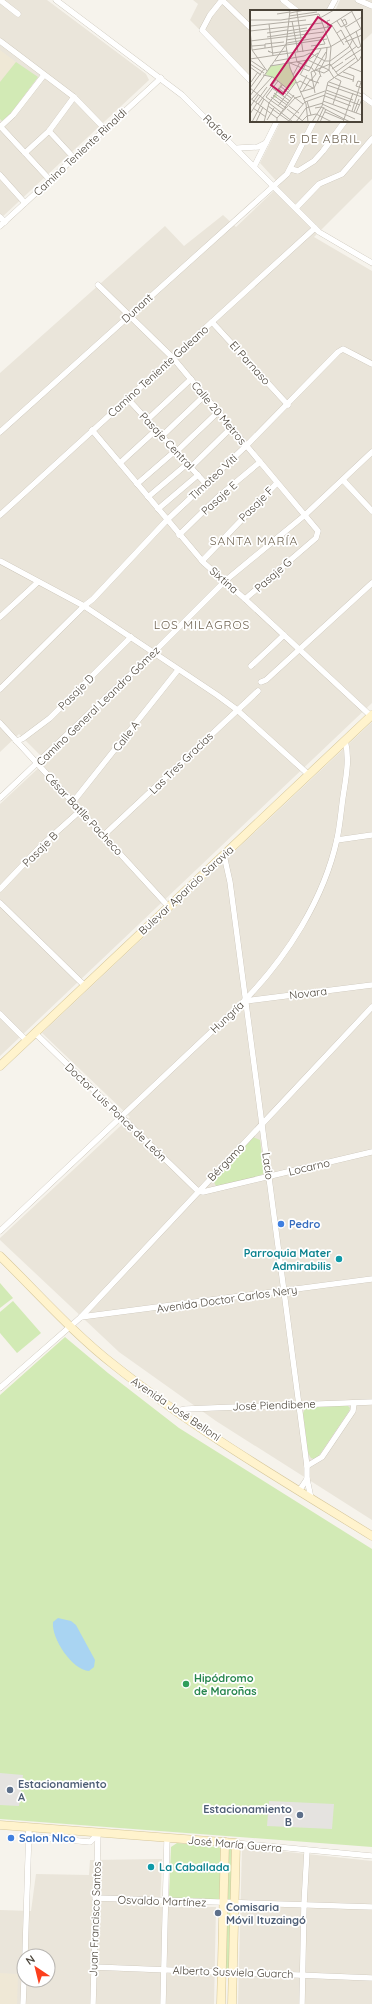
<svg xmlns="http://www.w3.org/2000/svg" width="372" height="2004" font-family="Quicksand,sans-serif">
  <rect width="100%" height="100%" fill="#f6f3ec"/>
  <g fill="#eae5da" fill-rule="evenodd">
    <polygon points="0,0 47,0 146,74 149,80 0,219"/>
    <polygon points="193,0 335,0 329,11 251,11 251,82 190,20 198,4"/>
    <polygon points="340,0 372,0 372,33 361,43 361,11 335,11"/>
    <polygon points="361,100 372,107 372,179 314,237 372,271 372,703 0,1056 0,804 46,761 19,734 0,752 0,373 165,226 184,246 223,215 236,227 280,185 260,163 281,121 361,121"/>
    <polygon points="372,722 372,1520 216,1421 119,1352 0,1240 0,1238 130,1117 42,1033"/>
    <polygon points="242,1847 372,1861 372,2004 238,2004"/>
    <path d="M162 1859 160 1907H216L214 2004H0V1910L31 1911 36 1874 89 1875 90 1860ZM24 1956H48V1980H24Z"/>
  </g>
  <g fill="#efe8d6">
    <polygon points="0,50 16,62 0,82"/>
    <polygon points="0,1973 18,1974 17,2004 0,2004"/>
  </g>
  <g fill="#d2eab5">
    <polygon points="16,62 38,77 11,113 2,121 0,119 0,82"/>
    <polygon points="253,1137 260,1140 264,1173 260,1176 221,1187 216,1186 213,1180"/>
    <polygon points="0,1283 13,1298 0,1308"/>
    <polygon points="13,1301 41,1333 17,1353 0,1333 0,1312"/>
    <polygon points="65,1337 108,1373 179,1428 372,1549 372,1847 0,1819 0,1395"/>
    <polygon points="347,1405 350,1408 349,1411 318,1457 314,1459 311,1458 308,1453 303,1413 306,1407"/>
    <polygon points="177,1843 218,1847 221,1848 220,1900 170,1898 169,1895 171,1847"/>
    <polygon points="230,1847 232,1848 231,1899 227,1900 228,1848"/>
    <polygon points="228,1905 231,1906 230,1968 227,1970 225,1969"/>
  </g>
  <g fill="#e5e3e0">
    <polygon points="0,1773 23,1775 19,1806 0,1805"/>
    <polygon points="269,1801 334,1804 332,1829 267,1826"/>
  </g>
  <path fill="#a9d4f2" d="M58 1618 71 1621 76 1625 95 1660 94 1667 89 1671C72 1670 51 1638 53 1622Z"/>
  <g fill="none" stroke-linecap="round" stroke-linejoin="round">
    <defs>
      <g id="street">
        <polyline points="0,0 18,14"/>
        <polyline points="56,0 182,95 319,232 372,263"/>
        <polyline points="283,0 297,11"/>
        <polyline points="358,0 372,6"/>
        <polyline points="329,11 335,0"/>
        <polyline points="251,28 222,0 210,15 202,30 251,81"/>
        <polyline points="0,41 74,97 105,129"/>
        <polyline points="361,95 372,103"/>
        <polyline points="0,126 50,180"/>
        <polyline points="0,127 13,115 44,75"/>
        <polyline points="49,131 74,158"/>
        <polyline points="238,148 258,147 266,143"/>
        <polyline points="25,153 49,131 74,97"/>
        <polyline points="255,165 277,121"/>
        <polyline points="291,169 298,171 314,161 323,151 345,121"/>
        <polyline points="0,175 25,203"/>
        <polyline points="296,208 319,184 342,174 372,139"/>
        <polyline points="0,217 5,222"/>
        <polyline points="0,226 161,78"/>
        <polyline points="98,285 173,358 318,531 316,538 245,599"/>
        <polyline points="212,322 288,405"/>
        <polyline points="128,399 206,484"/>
        <polyline points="147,420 191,379"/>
        <polyline points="92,430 204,563 245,599 372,717"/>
        <polyline points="0,432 287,174 314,121"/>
        <polyline points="162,436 204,396"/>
        <polyline points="176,452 218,412"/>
        <polyline points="120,463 156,430"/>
        <polyline points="191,467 231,428"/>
        <polyline points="343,480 372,511"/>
        <polyline points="137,484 175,451"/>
        <polyline points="148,497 187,464"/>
        <polyline points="158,509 198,475"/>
        <polyline points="0,515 315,228"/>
        <polyline points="179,535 218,497 260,462"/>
        <polyline points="0,561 84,606 217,695 236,709 308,774"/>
        <polyline points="202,561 277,483"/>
        <polyline points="0,617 38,582"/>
        <polyline points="251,666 284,635"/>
        <polyline points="261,682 266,680 372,583"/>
        <polyline points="0,689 84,606 93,599 167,520 246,446 338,352 343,349 372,364"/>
        <polyline points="0,723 168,906"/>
        <polyline points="16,741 22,739 50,718 131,637"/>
        <polyline points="0,798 153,653 225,581 305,515 372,452"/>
        <polyline points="73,802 178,670"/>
        <polyline points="104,835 258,691"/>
        <polyline points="337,840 372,835"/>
        <polyline points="224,855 230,882 307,1466 307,1479 311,1498"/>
        <polyline points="0,889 42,845 81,810"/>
        <polyline points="0,903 85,986"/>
        <polyline points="245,1001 372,985"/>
        <polyline points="0,1014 27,1041"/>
        <polyline points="35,1033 198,1191 203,1192 372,1152"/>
        <path d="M0 1231 244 1001C287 957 324 899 337 839 340 825 341 811 343 797 346 777 350 759 345 740"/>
        <polyline points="81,1317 372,1279"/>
        <polyline points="0,1388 81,1317 372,1007"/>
        <polyline points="176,1411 186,1409 372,1402"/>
        <polyline points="307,1466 322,1457 353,1411 354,1403"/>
        <polyline points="299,1491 307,1479"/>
        <polyline points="28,1834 36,1837 90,1842 98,1834"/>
        <polyline points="236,1843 372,1856"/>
        <polyline points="95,1898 372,1907"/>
        <polyline points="25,1956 29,1827"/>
        <polyline points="93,1967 372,1978"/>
        <polyline points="23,2004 24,1980"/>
        <polyline points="93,2004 98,1834"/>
        <polyline points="163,2004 167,1838"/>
        <polyline points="302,2004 304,1904 307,1851"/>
      </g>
      <g id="secondary">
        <polyline points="0,1066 372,715"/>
        <path d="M0 1256C37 1292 73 1333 114 1365 194 1429 285 1482 372 1536"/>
        <polyline points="0,1825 236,1843 232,2004"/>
        <polyline points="221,2004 225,1842"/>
      </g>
    </defs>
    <use href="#street" stroke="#c2bbae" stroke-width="6"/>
    <use href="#secondary" stroke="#d6c79b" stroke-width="9"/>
    <use href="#street" stroke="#fff" stroke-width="5.5"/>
    <use href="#secondary" stroke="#fff3cd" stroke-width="8"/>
  </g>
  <g fill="#3f7fe0" stroke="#fff" stroke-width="1.5">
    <circle cx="281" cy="1224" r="4"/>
    <circle cx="11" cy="1838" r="4"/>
  </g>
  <g fill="#0f9aa8" stroke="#fff" stroke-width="1.5">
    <circle cx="339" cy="1259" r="4"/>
    <circle cx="151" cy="1867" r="4"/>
  </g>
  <circle fill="#2e9e5b" stroke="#fff" stroke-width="1.5" cx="186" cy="1684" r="4"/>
  <g fill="#5c6f8a" stroke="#fff" stroke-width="1.5">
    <circle cx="10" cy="1790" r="4"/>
    <circle cx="300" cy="1815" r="4"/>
    <circle cx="218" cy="1913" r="4"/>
  </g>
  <g text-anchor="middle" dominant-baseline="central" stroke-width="3.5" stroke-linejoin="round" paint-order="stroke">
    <g font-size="11" fill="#4b4439" stroke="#fff">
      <text transform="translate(217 128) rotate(44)">Rafael</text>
      <text transform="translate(80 152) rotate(-43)">Camino Teniente Rinaldi</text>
      <text transform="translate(137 308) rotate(-42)">Dunant</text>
      <text transform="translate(250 363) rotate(48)">El Parnaso</text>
      <text transform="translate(158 371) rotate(-42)">Camino Teniente Galeano</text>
      <text transform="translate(219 413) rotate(50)">Calle 20 Metros</text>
      <text transform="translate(167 441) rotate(47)">Pasaje Central</text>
      <text transform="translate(213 477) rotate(-43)">Timoteo Viti</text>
      <text transform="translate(219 498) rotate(-42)">Pasaje E</text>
      <text transform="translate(256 504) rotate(-45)">Pasaje F</text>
      <text transform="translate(273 575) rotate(-41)">Pasaje G</text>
      <text transform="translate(224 580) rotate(41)">Sixtina</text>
      <text transform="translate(76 692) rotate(-45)">Pasaje D</text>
      <text transform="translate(98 706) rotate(-44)">Camino General Leandro Gómez</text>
      <text transform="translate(126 736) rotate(-52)">Calle A</text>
      <text transform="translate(181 763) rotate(-44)">Las Tres Gracias</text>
      <text transform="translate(84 814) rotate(47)">César Batlle Pacheco</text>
      <text transform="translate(40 849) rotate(-45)">Pasaje B</text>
      <text transform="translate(186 890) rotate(-43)">Bulevar Aparicio Saravia</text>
      <text transform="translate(308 993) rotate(-7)">Novara</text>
      <text transform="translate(227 1017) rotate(-43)">Hungría</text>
      <text transform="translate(116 1112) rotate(44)">Doctor Luis Ponce de León</text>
      <text transform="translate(226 1162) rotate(-46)">Bérgamo</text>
      <text transform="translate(268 1166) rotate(82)">Lacio</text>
      <text transform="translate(309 1167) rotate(-13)">Locarno</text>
      <text transform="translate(227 1299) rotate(-8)">Avenida Doctor Carlos Nery</text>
      <text transform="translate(274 1405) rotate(-2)">José Piendibene</text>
      <text transform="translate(176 1409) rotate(34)">Avenida José Belloni</text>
      <text transform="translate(235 1844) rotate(5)">José María Guerra</text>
      <text transform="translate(162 1901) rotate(2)">Osvaldo Martínez</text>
      <text transform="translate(95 1919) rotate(-88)">Juan Francisco Santos</text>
      <text transform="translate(233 1972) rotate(2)">Alberto Susviela Guarch</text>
    </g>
    <g font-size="11" font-weight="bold" fill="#366cbe" stroke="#fff" text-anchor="start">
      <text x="289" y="1224">Pedro</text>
      <text x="19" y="1838">Salon NIco</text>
    </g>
    <g font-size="11" font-weight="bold" fill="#0d838f" stroke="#fff" text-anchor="end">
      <text x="331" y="1253">Parroquia Mater<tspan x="331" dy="13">Admirabilis</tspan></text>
      <text x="159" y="1867" text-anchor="start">La Caballada</text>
    </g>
    <g font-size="11" font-weight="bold" fill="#27864d" stroke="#fff" text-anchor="start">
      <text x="194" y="1678">Hipódromo<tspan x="194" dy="13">de Maroñas</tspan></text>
    </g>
    <g font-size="11" font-weight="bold" fill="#4e5e75" stroke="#fff" text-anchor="start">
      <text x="18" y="1784">Estacionamiento<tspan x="18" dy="13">A</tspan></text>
      <text x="292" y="1809" text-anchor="end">Estacionamiento<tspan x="292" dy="13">B</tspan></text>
      <text x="226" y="1907">Comisaria<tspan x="226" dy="13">Móvil Ituzaingó</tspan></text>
    </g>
    <g font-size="12" letter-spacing="1" fill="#6e6250" stroke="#fff">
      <text x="325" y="138">5 DE ABRIL</text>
      <text x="254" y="540">SANTA MARÍA</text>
      <text x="202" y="624">LOS MILAGROS</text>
    </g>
  </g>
  <g transform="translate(250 10)">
    <rect width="112" height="112" fill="#f6f3ec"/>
    <path d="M27 45 20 56 39 54 46 72 39 79 33 75 26 84 27 87 23 88 31 73 15 64Z" fill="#d2eab5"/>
    <path fill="none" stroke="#b2ada4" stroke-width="1" d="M40 0 36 36 40 58 56 94 58 112M47 2 53 42M102 2 112 21M40 3 55 0M27 4 40 2M39 6 67 2M70 8 84 0M91 9 105 34 108 38 111 36M0 10H31L69 4 81 37 79 60M42 11 48 42M87 11 91 17 97 14 95 9 92 11M19 14 23 46M81 14 94 35M0 16 56 10M77 17 104 0M96 17 112 7M0 20 2 40 17 61M0 21 72 13M37 21 57 18M79 21 77 11 80 10M106 21 111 37M17 23 37 20M87 23 91 20 108 51M37 24 78 17M17 27 37 24M36 30 56 27M0 31 74 22M95 32 112 25M37 33 72 27 75 34 61 36M2 36 15 35M15 38V34L34 32M2 40 77 29M20 42 18 41 23 43 37 41M76 42 65 60 74 63 79 60M45 43 47 52 62 58 66 64 61 70 51 65M60 43 75 51H80L99 37 103 29M0 49 80 37 112 18M0 50 15 60M58 50 79 60 84 68M95 50 112 39M25 51 54 46 60 43M40 53 59 61M0 54 14 63M20 56 58 50 68 43M80 56 107 36M0 57 11 65M99 57 112 62M82 59 93 52M59 61 71 39M61 62 80 54 88 65 103 70M61 62 65 83M86 62 105 48M93 62 104 66 103 72M13 65 23 67 39 80M43 65 50 52M50 65 58 50M71 67 69 61 76 48 77 37M28 71 16 87 33 99M1 72 8 62M79 72 112 84M112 72 108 71 106 76 112 78M47 73 50 71 63 78M77 75 112 87M30 76 53 94M0 78 43 112M0 78 14 59M22 78 40 91M28 78 41 88M50 79 57 65M76 80 103 90M53 81 60 70 69 73M50 82 64 78 70 66M24 83 38 93M76 83 110 95M23 85 37 95M0 86 37 33M75 86 101 96M21 87 36 98M0 88 27 108V112M2 89 22 67M53 89 75 81M57 91 61 105M73 91 112 105M6 92 17 77M8 94 26 70M72 94 105 109M83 94 91 71 85 68M18 96 39 111M28 96 46 72M39 96 49 103M0 97 8 85M3 98 16 107M65 98 71 97 100 112M37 99 54 112M102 101 111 72M75 102 94 110M104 102 109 89M106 103 112 89M0 104 7 93M30 104 44 85M27 108 45 88 51 86M17 110 24 98M2 112 14 89M6 112 13 97M14 112 19 93 32 75M38 112 55 92 75 85M46 112 56 98 73 93M51 112 57 106 66 104 82 112M62 112 72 96 78 72 109 50 112 45M67 112 74 97M70 112 76 99M93 112 103 83"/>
    <path fill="#c2185b" fill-opacity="0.15" stroke="#c2185b" stroke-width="2" d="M68 7 81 16 33 84 21 75Z"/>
    <rect width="112" height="112" fill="none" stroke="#4b4439" stroke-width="2"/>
  </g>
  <g transform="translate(36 1968) rotate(325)"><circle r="19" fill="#ffffff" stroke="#b7b4b0"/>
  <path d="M0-3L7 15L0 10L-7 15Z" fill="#fc3f1d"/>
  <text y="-6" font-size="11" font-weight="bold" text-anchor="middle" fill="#4b4439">N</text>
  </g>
</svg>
